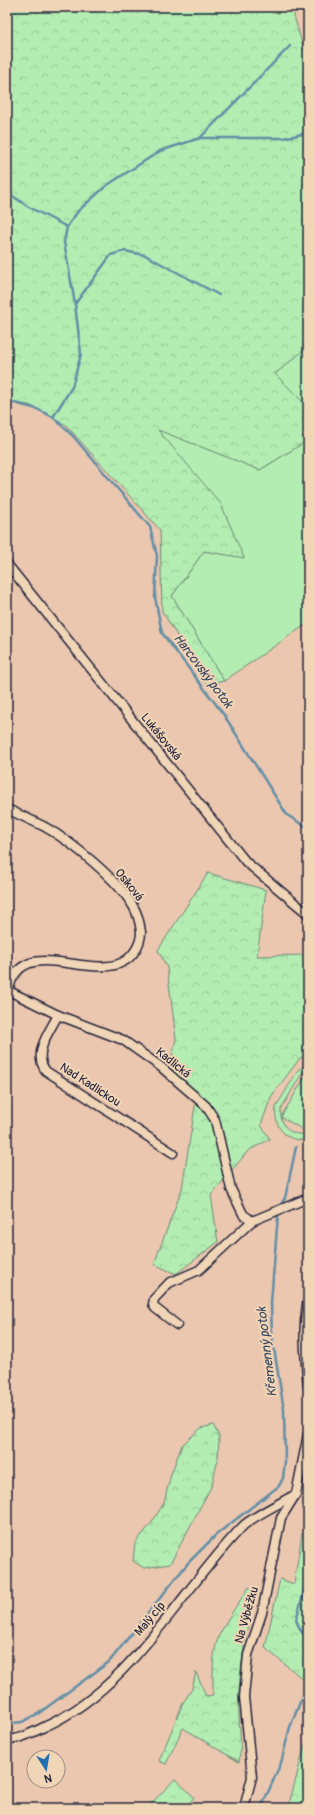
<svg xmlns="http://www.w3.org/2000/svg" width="315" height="1815" font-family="Pangolin,sans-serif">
  <defs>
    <pattern id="forest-crowns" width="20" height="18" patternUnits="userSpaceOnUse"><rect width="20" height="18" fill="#b3edb1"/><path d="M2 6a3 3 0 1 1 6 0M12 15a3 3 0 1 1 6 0" fill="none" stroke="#9acb99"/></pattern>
  </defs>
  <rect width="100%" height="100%" fill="#ebc7b0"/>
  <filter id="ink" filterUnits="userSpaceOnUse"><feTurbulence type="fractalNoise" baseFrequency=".025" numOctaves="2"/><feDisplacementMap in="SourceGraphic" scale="8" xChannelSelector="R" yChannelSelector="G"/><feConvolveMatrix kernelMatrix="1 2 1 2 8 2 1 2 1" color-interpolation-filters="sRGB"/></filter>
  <g filter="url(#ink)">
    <g fill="#b3edb1" stroke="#6a8876">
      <polygon points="305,349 308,355 308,407 275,374"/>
      <polygon points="157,429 260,470 308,440 308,623 224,681 172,596 204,551 243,557"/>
      <path d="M308 1063V1069L302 1073 281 1109C279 1126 292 1138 308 1133V1139C287 1144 273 1127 276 1107L298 1070Z"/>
      <polygon points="308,1072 308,1130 307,1132 281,1117"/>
    </g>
    <g fill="url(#forest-crowns)" stroke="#6a8876">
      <polygon points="7,7 295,7 294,16 308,64 308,355 304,350 275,374 308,407 308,440 260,470 158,430 221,504 244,558 204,551 172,596 224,681 207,684 162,611 160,530 66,425 29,405 7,402"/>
      <polygon points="208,873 266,890 257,956 308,955 308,1055 300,1058 271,1097 261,1125 270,1139 248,1151 211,1195 218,1242 176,1274 154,1264 182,1189 197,1094 170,1067 176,1039 167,967 158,950"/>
      <polygon points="213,1425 219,1436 218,1459 211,1487 170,1564 144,1568 133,1561 135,1543 151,1524 164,1503 171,1474 182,1445 201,1428"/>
      <polygon points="308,1531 308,1683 265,1648 280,1579 294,1584 302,1534"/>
      <path d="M249 1587 255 1594C247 1626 241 1659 239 1692 237 1716 243 1739 239 1762L183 1728 166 1764 159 1761 183 1703 192 1689 196 1672 206 1696 213 1695C213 1678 212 1658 217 1641 224 1622 238 1604 249 1587Z"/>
      <polygon points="308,1734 308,1808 288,1808"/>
      <polygon points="175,1779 194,1797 186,1808 147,1808"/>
    </g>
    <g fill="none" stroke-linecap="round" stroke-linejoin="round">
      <g stroke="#628ea6" stroke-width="2.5">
        <polyline points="200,138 283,138 308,133"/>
        <polyline points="7,192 27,206 67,227"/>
        <polyline points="75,304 111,255 124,251 145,255 219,295"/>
        <polyline points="7,401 37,409 53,417 73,436 150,527 157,556 155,597 162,633 224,715 287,815 308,828"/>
        <polyline points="53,417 72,387 81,354 75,304 64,242 67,227 78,211 106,186 160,151 200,138 290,46"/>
        <polyline points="280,1206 285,1198 296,1147"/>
        <polyline points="303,1510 308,1519"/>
        <polyline points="308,1577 296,1620 301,1631 308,1639"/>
        <polyline points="7,1724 22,1722 39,1713 109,1662 188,1563 217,1534 279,1486 283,1478 285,1462 284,1410 272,1336 271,1302 278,1215"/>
        <polyline points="261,1808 281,1763 290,1727 308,1683"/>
      </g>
      <defs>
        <g id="minor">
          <polyline points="7,564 246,862 308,914"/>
          <path d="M7 809C20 815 33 821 45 827 72 842 118 880 133 906 138 914 140 924 141 932 141 944 133 957 123 962 99 975 55 955 30 963 16 968 12 978 8 990"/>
          <polyline points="7,990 58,1015 123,1040 161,1067 206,1106 215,1120 231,1189 243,1214 252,1221"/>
          <path d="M58 1015C49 1032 32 1054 46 1071L173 1153"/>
          <path d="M308 1299C302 1331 305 1354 308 1386"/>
          <polyline points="177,1325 155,1308 153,1304 154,1299 169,1283 199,1270 252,1221 308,1198"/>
          <path d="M7 1740C20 1739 32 1733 44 1727 131 1688 178 1594 242 1527 251 1517 283 1502 296 1494"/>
          <polyline points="244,1808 252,1777 244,1697 248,1655 262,1613 281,1518 296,1494 308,1434"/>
        </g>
      </defs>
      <use href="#minor" stroke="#22223b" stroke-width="11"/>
      <use href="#minor" stroke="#f0d5b7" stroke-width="8"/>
    </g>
  </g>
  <g text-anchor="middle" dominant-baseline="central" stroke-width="4" stroke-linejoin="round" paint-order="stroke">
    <g font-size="12" fill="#22223b" stroke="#f0d5b7">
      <text transform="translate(161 737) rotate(51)">Lukášovská</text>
      <text transform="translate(129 885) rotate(51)">Osiková</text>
      <text transform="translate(173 1063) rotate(39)">Kadlická</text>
      <text transform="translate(90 1085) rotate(33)">Nad Kadlickou</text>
      <text transform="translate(247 1615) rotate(-74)">Na Výběžku</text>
      <text transform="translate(150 1619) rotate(-50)">Malý cíp</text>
    </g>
    <g font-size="13" font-style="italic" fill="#37465f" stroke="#f0d5b7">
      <text transform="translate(203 671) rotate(53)">Harcovský potok</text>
      <text transform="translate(267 1352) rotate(-97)">Křemenný potok</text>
    </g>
  </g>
  <rect width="315" height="1815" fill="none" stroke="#f0d5b7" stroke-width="24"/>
  <rect x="12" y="12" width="291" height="1791" fill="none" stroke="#22223b" stroke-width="1.5" filter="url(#ink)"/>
  <g transform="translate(46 1769) rotate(168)"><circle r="19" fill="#f0d5b7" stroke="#9e8d85"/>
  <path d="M0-3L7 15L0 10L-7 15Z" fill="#1f6fb2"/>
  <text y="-6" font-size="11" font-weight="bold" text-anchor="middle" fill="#22223b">N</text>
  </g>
</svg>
